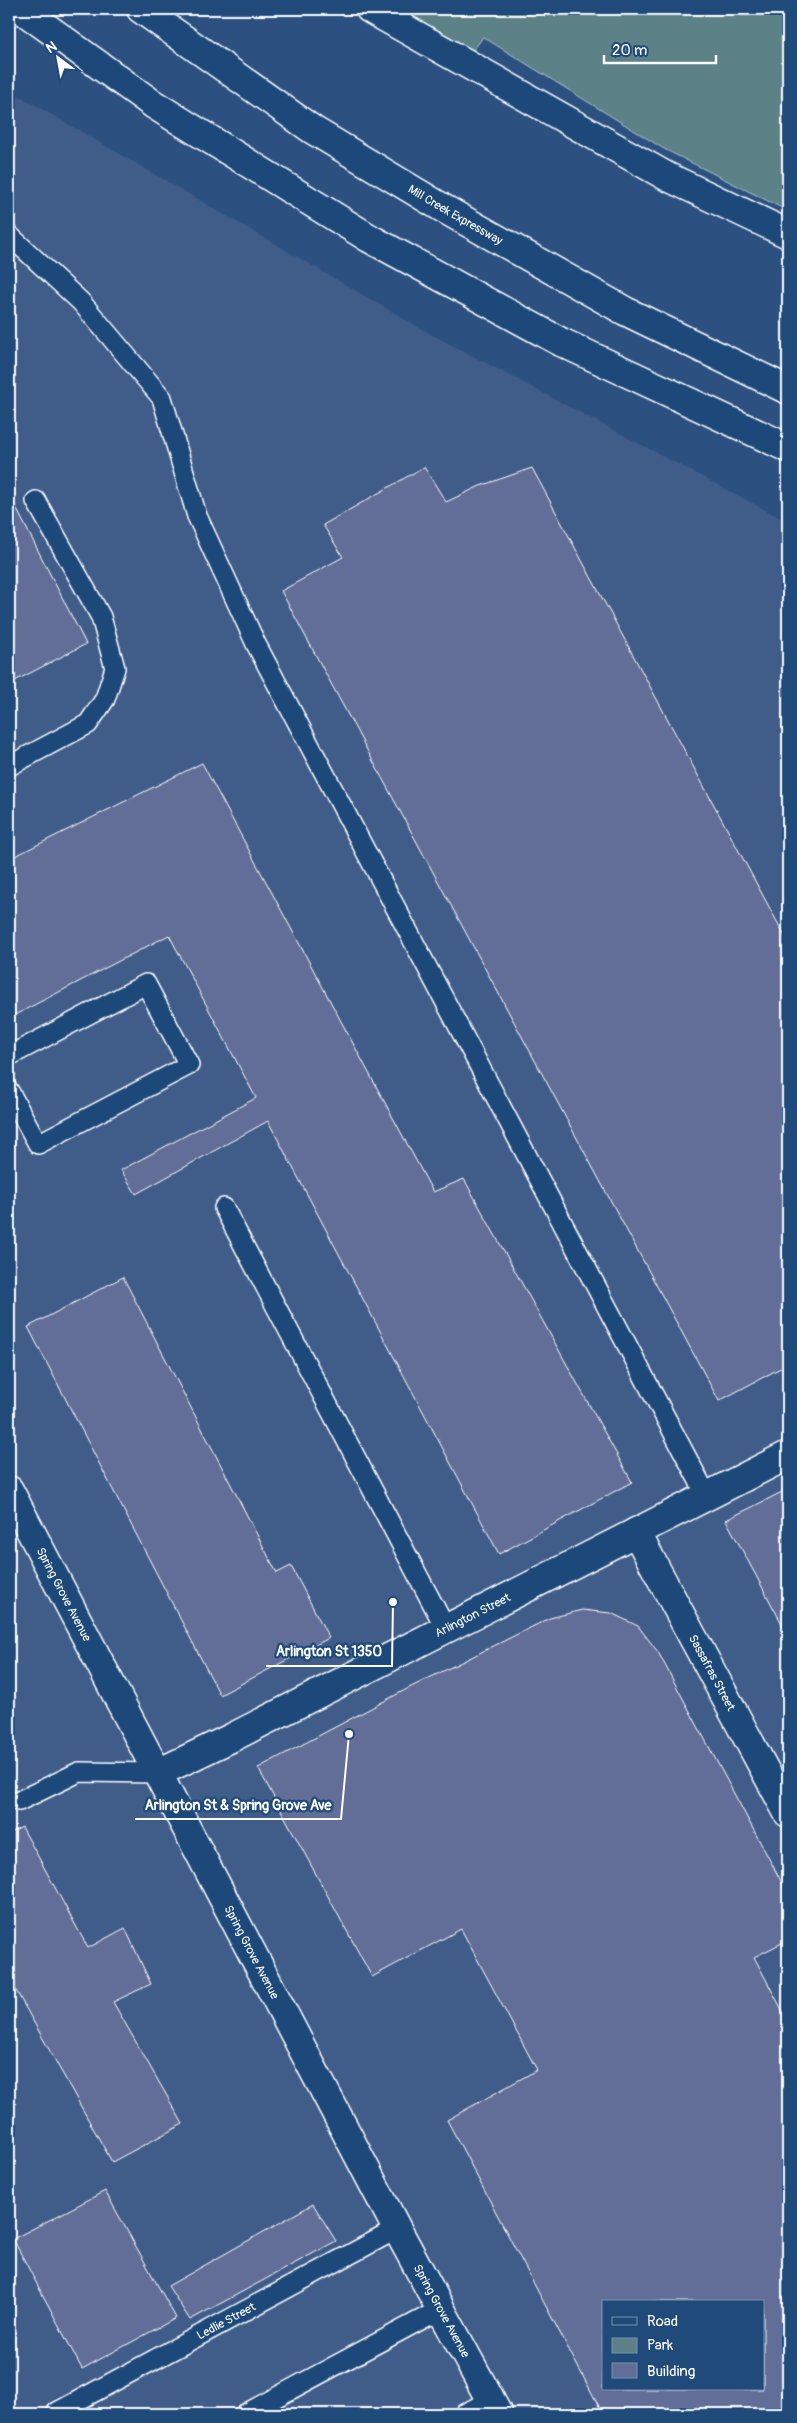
<svg xmlns="http://www.w3.org/2000/svg" width="797" height="2423" font-family="Pangolin,sans-serif">
  <rect width="100%" height="100%" fill="#2c5180"/>
  <filter id="ink" filterUnits="userSpaceOnUse"><feTurbulence type="fractalNoise" baseFrequency=".02" numOctaves="2"/><feDisplacementMap in="SourceGraphic" scale="10" xChannelSelector="R" yChannelSelector="G"/><feConvolveMatrix kernelMatrix="1 2 1 2 8 2 1 2 1" color-interpolation-filters="sRGB"/></filter>
  <g filter="url(#ink)">
    <path fill="#405d89" fill-rule="evenodd" d="M9 90 427 332 788 522V2414H9ZM603 2302H763V2389H603Z"/>
    <polygon fill="#5c8288" stroke="#aec0c4" points="391,9 788,9 788,211 664,149 483,37 467,59"/>
    <g fill="#626e98" stroke="#fff" fill-rule="evenodd">
      <polygon points="424,467 446,502 480,486 532,468 788,942 788,1364 719,1401 281,591 343,557 323,525"/>
      <polygon points="9,494 86,644 9,684"/>
      <polygon points="202,763 433,1192 464,1179 632,1482 499,1554 268,1121 136,1194 121,1170 256,1098 169,935 9,1018 9,859"/>
      <polygon points="123,1277 277,1573 291,1566 329,1638 220,1695 28,1327"/>
      <polygon points="788,1489 788,1635 726,1520"/>
      <path d="M582 1610 611 1613 638 1626 658 1652 788 1894V1940L754 1957 788 2021V2414H603L447 2120 537 2070 461 1929 372 1977 258 1768 407 1689 550 1618ZM603 2302H763V2389H603Z"/>
      <polygon points="22,1827 88,1948 125,1928 151,1984 113,2002 183,2124 112,2162 9,1978 9,1834"/>
      <polygon points="105,2191 176,2318 82,2369 13,2239"/>
      <polygon points="313,2204 336,2241 190,2320 168,2286"/>
    </g>
    <g fill="none" stroke-linecap="round" stroke-linejoin="round">
      <defs>
        <g id="service">
          <polyline points="9,235 81,302 162,398 197,516 256,644 707,1496"/>
          <polyline points="9,766 88,724 105,699 115,668 101,617 36,501"/>
          <polyline points="9,1056 146,984 189,1065 38,1144 9,1091"/>
          <polyline points="224,1208 446,1629"/>
          <polyline points="19,1801 79,1772 158,1773"/>
          <path id="s1" d="M57 2412 397 2229"/>
          <polyline points="245,2414 441,2309"/>
          <polyline points="464,2414 491,2400"/>
        </g>
        <g id="minor">
          <path id="s2" d="M636 1532 788 1813"/>
          <path id="s3" d="M158 1773 233 1737 788 1455"/>
        </g>
        <g id="secondary">
          <path id="s4" d="M9 1490 397 2229 498 2414"/>
        </g>
        <g id="motorway">
          <polyline points="21,9 153,104 369,238 561,342 788,448"/>
          <path id="s5" d="M141 9 313 130 446 210 625 311 788 390"/>
          <polyline points="370,9 666,176 788,234"/>
        </g>
      </defs>
      <use href="#service" stroke="#fff" stroke-width="22"/>
      <use href="#minor" stroke="#fff" stroke-width="31"/>
      <use href="#secondary" stroke="#fff" stroke-width="31"/>
      <use href="#motorway" stroke="#fff" stroke-width="31"/>
      <use href="#service" stroke="#1f4a7a" stroke-width="19"/>
      <use href="#minor" stroke="#1f4a7a" stroke-width="28"/>
      <use href="#secondary" stroke="#1f4a7a" stroke-width="28"/>
      <use href="#motorway" stroke="#1f4a7a" stroke-width="28"/>
    </g>
  </g>
  <g text-anchor="middle" dominant-baseline="central" stroke-width="4.5" stroke-linejoin="round" paint-order="stroke">
    <g font-size="12" fill="#fff" stroke="#1f4a7a">
      <text stroke="none"><textPath href="#s5" startOffset="376">Mill Creek Expressway</textPath></text>
      <text stroke="none"><textPath href="#s4" startOffset="118">Spring Grove Avenue</textPath></text>
      <text stroke="none"><textPath href="#s3" startOffset="352">Arlington Street</textPath></text>
      <text stroke="none"><textPath href="#s2" startOffset="160">Sassafras Street</textPath></text>
      <text stroke="none"><textPath href="#s4" startOffset="522">Spring Grove Avenue</textPath></text>
      <text stroke="none"><textPath href="#s4" startOffset="928">Spring Grove Avenue</textPath></text>
      <text stroke="none"><textPath href="#s1" startOffset="192">Ledlie Street</textPath></text>
    </g>
  </g>
  <path fill="none" stroke="#fff" stroke-width="2" d="M393 1602L392 1666H266M349 1734L341 1819H135"/>
  <g fill="#fff" stroke="#1f4a7a" stroke-width="2">
    <circle cx="393" cy="1602" r="5"/>
    <circle cx="349" cy="1734" r="5"/>
  </g>
  <g font-size="14" text-anchor="middle" font-weight="bold" fill="#fff" stroke="#1f4a7a" stroke-width="4.5" stroke-linejoin="round" paint-order="stroke">
    <text x="329" y="1656">Arlington St 1350</text>
    <text x="238" y="1810">Arlington St &amp; Spring Grove Ave</text>
  </g>
  <rect width="797" height="2423" fill="none" stroke="#1f4a7a" stroke-width="30"/>
  <rect x="15" y="15" width="767" height="2393" fill="none" stroke="#fff" stroke-width="2" filter="url(#ink)"/>
  <rect x="602" y="2300" width="162" height="90" fill="#1f4a7a" stroke="#7992af"/>
  <rect x="612" y="2317" width="25" height="8" fill="#1f4a7a" stroke="#7992af"/>
  <text x="647" y="2326" font-size="15" fill="#ffffff">Road</text>
  <rect x="612" y="2338" width="25" height="15" fill="#5c8288" stroke="#7992af"/>
  <text x="647" y="2350" font-size="15" fill="#ffffff">Park</text>
  <rect x="612" y="2363" width="25" height="15" fill="#626e98" stroke="#7992af"/>
  <text x="647" y="2376" font-size="15" fill="#ffffff">Building</text>
  <g transform="translate(58 58) rotate(328)" stroke="#1f4a7a" stroke-width="4" paint-order="stroke">
  <path d="M0-4L9 19L0 12L-9 19Z" fill="#ffffff"/>
  <text y="-8" font-size="14" font-weight="bold" text-anchor="middle" fill="#ffffff">N</text>
  </g>
  <path d="M604 55v8h112v-8" fill="none" stroke="#ffffff" stroke-width="2.5"/>
  <text x="612" y="55" font-size="15" fill="#ffffff" stroke="#1f4a7a" stroke-width="4" paint-order="stroke">20 m</text>
</svg>
